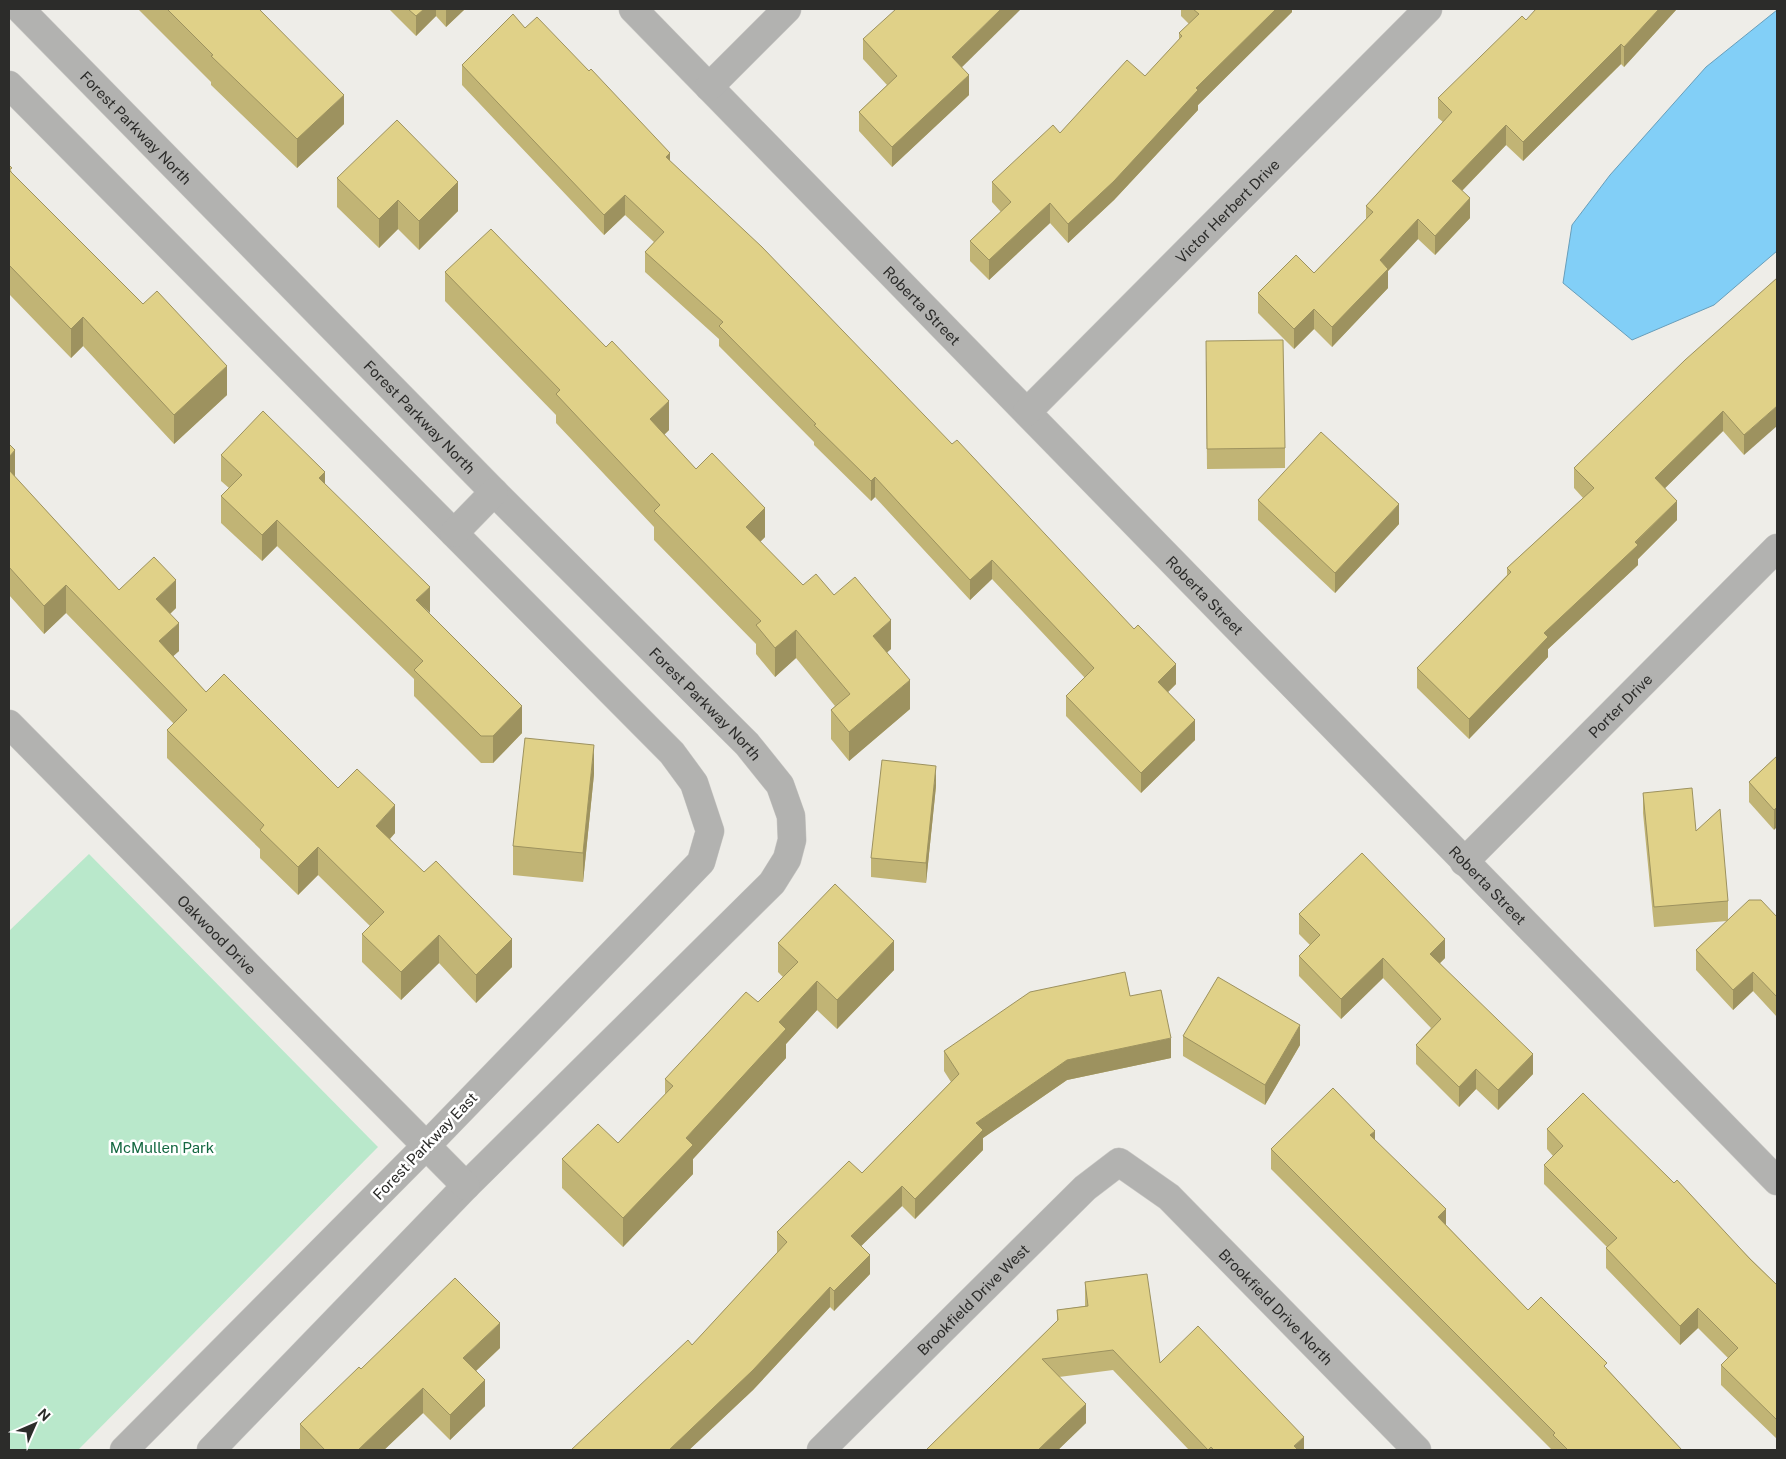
<svg xmlns="http://www.w3.org/2000/svg" width="1786" height="1459" font-family="'Public Sans',sans-serif">
  <rect width="100%" height="100%" fill="#eeede8"/>
  <polygon fill="#b9e8cb" points="89,854 378,1147 78,1450 9,1450 9,931"/>
  <polygon fill="#82cff7" stroke="#689eba" points="1777,10 1777,251 1714,305 1632,340 1563,283 1572,225 1610,175 1706,67"/>
  <g fill="none" stroke-linecap="round" stroke-linejoin="round">
    <defs>
      <g id="street">
        <path id="s1" d="M20 9 494 492 747 744 780 785 791 816 792 840 787 859 772 883 466 1186 211 1450"/>
        <path id="s2" d="M633 9 1777 1181"/>
        <polyline points="9,85 672,753 694,783 710,831 701,862 427,1145 124,1450"/>
        <polyline points="709,87 787,9"/>
        <path id="s3" d="M1027 412 1428 9"/>
        <polyline points="454,533 494,492"/>
        <path id="s4" d="M9 724 466 1186"/>
        <path id="s5" d="M1464 862 1777 548"/>
        <path id="s6" d="M821 1450 1085 1188 1119 1162 1169 1197 1417 1450"/>
      </g>
    </defs>
    <use href="#street" stroke="#cbcac6" stroke-width="29"/>
    <use href="#street" stroke="#b2b2b0" stroke-width="28"/>
  </g>
  <g fill="#c1b475">
    <polygon points="138,9 259,9 344,124 297,168 211,85 211,82"/>
    <polygon points="389,9 465,9 446,27 436,16 416,36"/>
    <polygon points="1181,9 1292,9 1292,12 1198,105 1198,110 1114,200 1068,243 1050,223 989,280 970,261 970,241 1001,212 992,202 992,182 1060,133 1145,76 1179,40 1179,33 1189,24 1181,16"/>
    <polygon points="1676,9 1676,10 1624,67 1621,64 1523,161 1506,145 1462,191 1470,218 1435,255 1418,239 1388,271 1388,288 1332,347 1314,329 1294,349 1258,313 1258,293 1314,273 1366,219 1366,206 1443,122 1438,118 1438,98 1526,20"/>
    <polygon points="525,28 670,161 1176,684 1168,692 1195,740 1141,793 1066,716 1066,696 1085,678 992,579 970,600 875,497 871,501 814,445 814,442 719,346 719,339 645,272 645,252 654,242 625,215 604,235 462,85 462,65"/>
    <polygon points="863,39 962,67 969,95 892,167 859,131 859,112 887,85 863,59"/>
    <polygon points="9,165 12,173 227,395 174,444 83,346 71,358 9,294"/>
    <polygon points="337,178 458,211 419,250 398,229 379,248 337,207"/>
    <polygon points="445,272 669,430 664,435 696,469 765,537 760,542 803,585 834,595 891,649 887,652 910,709 849,761 831,739 831,710 835,706 796,658 775,677 756,654 756,644 654,540 654,527 556,423 556,415 445,301"/>
    <polygon points="1777,278 1744,455 1723,431 1665,488 1677,520 1638,559 1638,565 1548,649 1548,657 1469,739 1417,688 1417,668 1507,575 1507,568 1583,498 1574,488 1574,468"/>
    <polygon points="1206,361 1285,448 1285,468 1207,469"/>
    <polygon points="9,444 15,477 119,590 176,608 170,614 179,651 173,656 206,692 338,788 395,833 390,839 512,967 476,1003 439,963 401,1000 362,962 362,934 370,926 318,875 298,895 260,858 260,849 167,758 167,730 174,724 66,613 44,634 9,595"/>
    <polygon points="221,455 325,484 429,613 522,733 493,763 481,763 414,696 414,679 277,546 262,561 221,523 221,496 229,488 221,481"/>
    <polygon points="1258,500 1399,524 1335,593 1258,520"/>
    <polygon points="1777,756 1774,830 1749,802 1749,782"/>
    <polygon points="594,774 583,882 513,875 513,846"/>
    <polygon points="936,786 926,883 871,877 871,858"/>
    <polygon points="1643,793 1696,831 1728,901 1728,920 1777,917 1777,1017 1753,991 1733,1010 1696,970 1696,950 1727,921 1654,927 1643,813"/>
    <polygon points="1299,914 1445,958 1440,963 1533,1074 1498,1110 1476,1089 1459,1107 1416,1064 1416,1045 1431,1028 1383,978 1341,1019 1299,976 1299,956 1310,945 1299,934"/>
    <polygon points="778,943 894,970 837,1029 817,1010 786,1044 786,1058 693,1159 693,1174 623,1247 562,1188 562,1159 618,1143 665,1095 665,1079 758,1002 783,977 778,972"/>
    <polygon points="1130,996 1171,1058 1067,1080 983,1138 983,1150 915,1219 902,1206 861,1246 870,1274 834,1311 830,1307 753,1390 689,1450 571,1450 692,1345 777,1253 777,1232 862,1173 951,1082 944,1071 944,1051"/>
    <polygon points="1183,1036 1300,1045 1265,1105 1183,1056"/>
    <polygon points="1547,1129 1674,1183 1777,1285 1777,1439 1721,1385 1721,1365 1728,1358 1698,1328 1680,1345 1606,1268 1606,1248 1607,1247 1544,1184 1544,1165 1553,1156 1547,1149"/>
    <polygon points="1375,1140 1446,1225 1528,1310 1607,1369 1682,1450 1552,1450 1271,1169 1271,1149"/>
    <polygon points="1085,1282 1160,1363 1304,1450 1189,1450 1113,1370 1059,1377 1086,1423 1058,1450 926,1450 1057,1321 1057,1310 1085,1306"/>
    <polygon points="500,1348 476,1371 485,1406 450,1440 423,1413 384,1450 301,1450 300,1449 300,1424 361,1369"/>
  </g>
  <g fill="#9d925f">
    <polygon points="424,9 436,9 436,16 416,36 416,16"/>
    <polygon points="446,9 465,9 446,27"/>
    <polygon points="1001,9 1021,9 952,77 952,57"/>
    <polygon points="1276,9 1292,9 1292,12 1198,105 1198,110 1114,200 1068,243 1068,224 1196,88"/>
    <polygon points="1659,9 1676,9 1676,10 1624,67 1624,47"/>
    <polygon points="1621,44 1621,64 1523,161 1523,142"/>
    <polygon points="969,75 969,95 892,167 892,147"/>
    <polygon points="344,95 344,124 297,168 297,139"/>
    <polygon points="1506,125 1506,145 1452,201 1452,181"/>
    <polygon points="670,153 670,173 666,157"/>
    <polygon points="458,182 458,211 419,250 419,221"/>
    <polygon points="625,195 625,215 604,235 604,215"/>
    <polygon points="1470,198 1470,218 1435,255 1435,236"/>
    <polygon points="398,200 398,229 379,248 379,219"/>
    <polygon points="1050,203 1050,223 989,280 989,260"/>
    <polygon points="1418,219 1418,239 1388,271 1388,288 1332,347 1332,327 1380,260"/>
    <polygon points="1314,309 1314,329 1294,349 1294,329"/>
    <polygon points="83,317 83,346 71,358 71,329"/>
    <polygon points="227,366 227,395 174,444 174,415"/>
    <polygon points="669,401 669,430 650,448 650,419"/>
    <polygon points="1777,406 1777,426 1744,455 1744,435"/>
    <polygon points="1723,411 1723,431 1655,498 1655,478"/>
    <polygon points="15,450 15,478 9,485 9,457"/>
    <polygon points="325,472 325,498 319,478"/>
    <polygon points="875,477 875,497 871,501 871,481"/>
    <polygon points="1677,501 1677,520 1638,559 1638,565 1548,649 1548,657 1469,739 1469,719 1544,633"/>
    <polygon points="1399,504 1399,524 1335,593 1335,573"/>
    <polygon points="765,508 765,537 746,556 746,527"/>
    <polygon points="277,520 277,546 262,561 262,535"/>
    <polygon points="992,560 992,579 970,600 970,580"/>
    <polygon points="176,580 176,608 156,627 156,599"/>
    <polygon points="66,585 66,613 44,634 44,606"/>
    <polygon points="430,587 430,613 416,600"/>
    <polygon points="891,620 891,649 873,665 873,636"/>
    <polygon points="179,623 179,651 159,669 159,641"/>
    <polygon points="796,630 796,658 775,677 775,648"/>
    <polygon points="1176,664 1176,684 1158,702 1158,682"/>
    <polygon points="910,680 910,709 849,761 849,732"/>
    <polygon points="522,706 522,733 493,763 493,736"/>
    <polygon points="1195,720 1195,740 1141,793 1141,773"/>
    <polygon points="594,745 594,774 583,882 583,853"/>
    <polygon points="936,766 936,786 926,883 926,863"/>
    <polygon points="395,805 395,833 376,854 376,826"/>
    <polygon points="1777,807 1777,827 1774,830 1774,810"/>
    <polygon points="318,847 318,875 298,895 298,867"/>
    <polygon points="439,935 439,963 401,1000 401,972"/>
    <polygon points="512,939 512,967 476,1003 476,975"/>
    <polygon points="1445,939 1445,958 1430,973 1430,954"/>
    <polygon points="894,941 894,970 837,1029 837,1000"/>
    <polygon points="1383,958 1383,978 1341,1019 1341,999"/>
    <polygon points="1753,972 1753,991 1733,1010 1733,990"/>
    <polygon points="817,981 817,1010 786,1044 786,1058 693,1159 693,1174 623,1247 623,1218 779,1022"/>
    <polygon points="1300,1025 1300,1045 1265,1105 1265,1085"/>
    <polygon points="1171,1038 1171,1058 1067,1080 983,1138 983,1150 915,1219 915,1199 976,1123 1067,1060"/>
    <polygon points="1533,1054 1533,1074 1498,1110 1498,1090"/>
    <polygon points="1476,1069 1476,1089 1459,1107 1459,1087"/>
    <polygon points="1375,1131 1375,1150 1370,1135"/>
    <polygon points="902,1186 902,1206 851,1256 851,1236"/>
    <polygon points="1446,1209 1446,1229 1438,1217"/>
    <polygon points="870,1255 870,1274 834,1311 834,1291"/>
    <polygon points="830,1287 830,1307 753,1390 689,1450 669,1450"/>
    <polygon points="1698,1308 1698,1328 1680,1345 1680,1326"/>
    <polygon points="500,1323 500,1348 463,1383 463,1358"/>
    <polygon points="485,1380 485,1406 450,1440 450,1415"/>
    <polygon points="423,1388 423,1413 384,1450 358,1450"/>
    <polygon points="1086,1404 1086,1423 1058,1450 1038,1450"/>
    <polygon points="1304,1437 1304,1450 1294,1450 1294,1446"/>
  </g>
  <g fill="#e0d188" stroke="#9d925f">
    <polygon points="167,9 259,9 344,95 297,139 211,56 213,55"/>
    <polygon points="408,9 424,9 416,16"/>
    <polygon points="896,9 1001,9 952,57 969,75 892,147 859,112 897,76 863,39"/>
    <polygon points="1193,9 1276,9 1196,88 1198,90 1114,181 1068,224 1050,203 989,260 970,241 1011,202 992,182 1053,125 1060,133 1127,60 1145,76 1182,36 1179,33 1199,14"/>
    <polygon points="1536,9 1659,9 1624,47 1621,44 1523,142 1506,125 1452,181 1470,198 1435,236 1418,219 1380,260 1388,269 1332,327 1314,309 1294,329 1258,293 1296,255 1314,273 1373,212 1366,206 1452,112 1438,98 1522,16 1526,20"/>
    <polygon points="513,14 525,28 537,17 589,71 591,69 670,153 666,157 762,247 952,444 957,440 1134,629 1138,625 1176,664 1158,682 1195,720 1141,773 1066,696 1094,668 992,560 970,580 875,477 871,481 814,425 816,424 719,326 723,322 645,252 664,232 625,195 604,215 462,65"/>
    <polygon points="397,120 458,182 419,221 398,200 379,219 337,178"/>
    <polygon points="9,165 12,168 9,170 143,304 157,291 227,366 174,415 83,317 71,329 9,265"/>
    <polygon points="491,229 606,347 612,341 669,401 650,419 696,469 712,453 765,508 746,527 803,585 816,574 834,595 855,577 891,620 873,636 910,680 849,732 831,710 850,694 796,630 775,648 756,625 761,621 654,511 660,505 556,394 560,390 445,272"/>
    <polygon points="1777,278 1777,406 1744,435 1723,411 1655,478 1677,501 1635,542 1638,545 1544,633 1548,637 1469,719 1417,668 1511,572 1507,568 1594,488 1574,468 1685,360"/>
    <polygon points="1283,340 1285,448 1207,449 1206,341"/>
    <polygon points="263,411 325,472 319,478 430,587 416,600 522,706 493,736 481,736 414,670 423,661 277,520 262,535 221,496 242,475 221,455"/>
    <polygon points="1321,432 1399,504 1335,573 1258,500"/>
    <polygon points="9,444 15,450 9,457"/>
    <polygon points="9,470 119,590 154,557 176,580 156,599 179,623 159,641 206,692 224,674 338,788 357,769 395,805 376,826 424,872 436,861 512,939 476,975 439,935 401,972 362,934 384,912 318,847 298,867 260,830 264,825 167,730 187,710 66,585 44,606 9,567"/>
    <polygon points="525,738 594,745 583,853 513,846"/>
    <polygon points="1777,756 1777,807 1774,810 1749,782"/>
    <polygon points="882,760 936,766 926,863 871,858"/>
    <polygon points="1692,788 1696,831 1720,809 1728,901 1654,907 1643,793"/>
    <polygon points="1362,853 1445,939 1430,954 1533,1054 1498,1090 1476,1069 1459,1087 1416,1045 1441,1019 1383,958 1341,999 1299,956 1320,935 1299,914"/>
    <polygon points="835,884 894,941 837,1000 817,981 779,1022 786,1029 686,1138 693,1145 623,1218 562,1159 598,1124 618,1143 673,1086 665,1079 746,992 758,1002 798,962 778,943"/>
    <polygon points="1749,900 1761,900 1777,917 1777,997 1753,972 1733,990 1696,950"/>
    <polygon points="1125,972 1130,996 1161,990 1171,1038 1067,1060 976,1123 983,1130 915,1199 902,1186 851,1236 870,1255 834,1291 830,1287 753,1370 669,1450 571,1450 688,1340 692,1345 787,1242 777,1232 849,1161 862,1173 959,1074 944,1051 1030,992"/>
    <polygon points="1218,977 1300,1025 1265,1085 1183,1036"/>
    <polygon points="1333,1088 1375,1131 1370,1135 1446,1209 1438,1217 1528,1310 1541,1297 1607,1363 1604,1366 1682,1450 1568,1450 1553,1435 1555,1433 1271,1149"/>
    <polygon points="1583,1093 1674,1183 1677,1180 1750,1259 1777,1285 1777,1420 1721,1365 1738,1348 1698,1308 1680,1326 1606,1248 1617,1238 1544,1165 1563,1146 1547,1129"/>
    <polygon points="1147,1274 1160,1363 1198,1326 1304,1437 1294,1446 1298,1450 1214,1450 1211,1447 1208,1450 1113,1350 1042,1359 1086,1404 1038,1450 926,1450 1058,1320 1057,1310 1088,1306 1085,1282"/>
    <polygon points="455,1278 500,1323 463,1358 485,1380 450,1415 423,1388 358,1450 325,1450 300,1424 359,1367 361,1369"/>
  </g>
  <g text-anchor="middle" dominant-baseline="central" stroke-width="5" stroke-linejoin="round" paint-order="stroke">
    <g font-size="15" fill="#2c2c2a" stroke="#fff">
      <text stroke="none"><textPath href="#s1" startOffset="166">Forest Parkway North</textPath></text>
      <text stroke="none"><textPath href="#s3" startOffset="284">Victor Herbert Drive</textPath></text>
      <text stroke="none"><textPath href="#s2" startOffset="414">Roberta Street</textPath></text>
      <text stroke="none"><textPath href="#s1" startOffset="571">Forest Parkway North</textPath></text>
      <text stroke="none"><textPath href="#s2" startOffset="819">Roberta Street</textPath></text>
      <text stroke="none"><textPath href="#s1" startOffset="976">Forest Parkway North</textPath></text>
      <text stroke="none"><textPath href="#s5" startOffset="221">Porter Drive</textPath></text>
      <text stroke="none"><textPath href="#s2" startOffset="1224">Roberta Street</textPath></text>
      <text stroke="none"><textPath href="#s4" startOffset="296">Oakwood Drive</textPath></text>
      <text transform="translate(425 1146) rotate(-46)">Forest Parkway East</text>
      <text stroke="none"><textPath href="#s6" startOffset="214">Brookfield Drive West</textPath></text>
      <text stroke="none"><textPath href="#s6" startOffset="629">Brookfield Drive North</textPath></text>
    </g>
    <g font-size="15" fill="#146841" stroke="#fff">
      <text x="162" y="1147">McMullen Park</text>
    </g>
  </g>
  <rect width="1786" height="1459" fill="none" stroke="#2c2c2a" stroke-width="20"/>
  <g transform="translate(35 1424) rotate(45)" stroke="#ffffff" stroke-width="4" paint-order="stroke">
  <path d="M0-4L9 19L0 12L-9 19Z" fill="#2c2c2a"/>
  <text y="-8" font-size="14" font-weight="bold" text-anchor="middle" fill="#2c2c2a">N</text>
  </g>
</svg>
